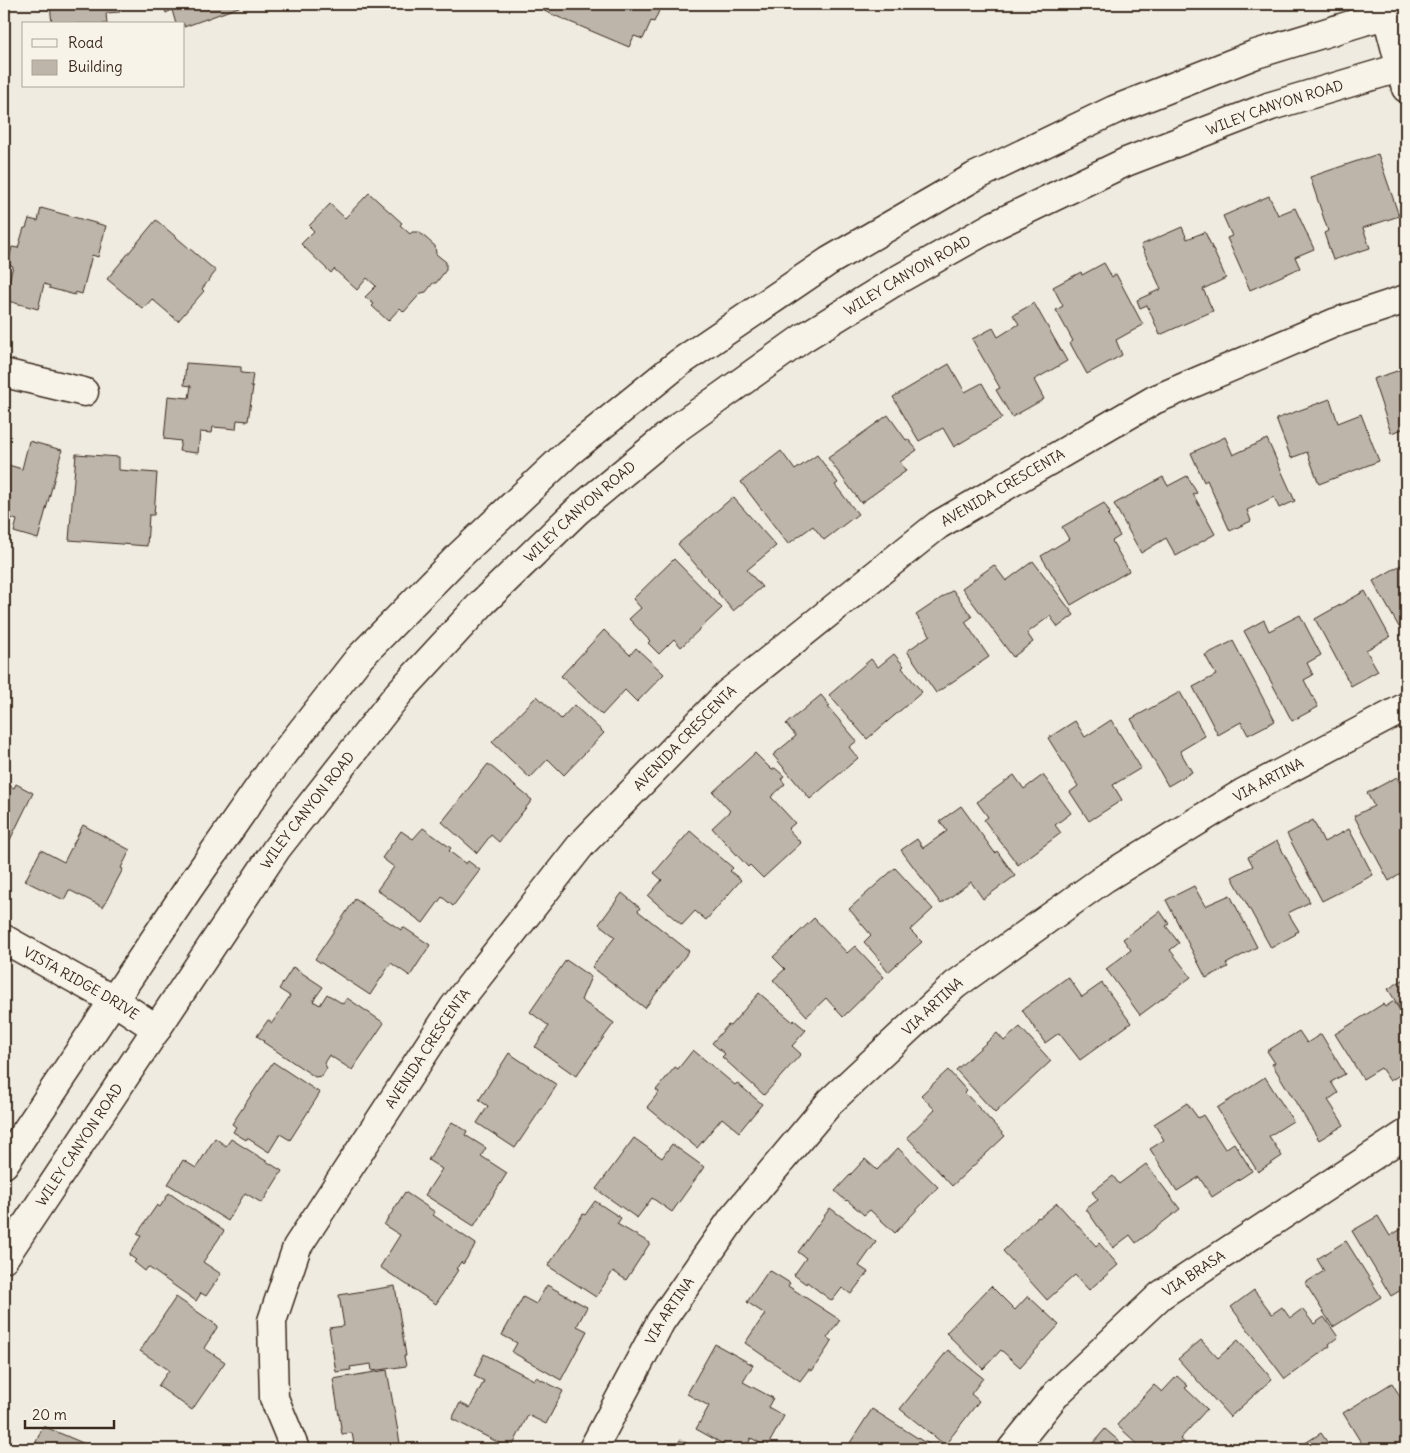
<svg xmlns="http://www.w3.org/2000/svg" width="1410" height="1453" font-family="Delius,sans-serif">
  <rect width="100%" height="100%" fill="#efebe0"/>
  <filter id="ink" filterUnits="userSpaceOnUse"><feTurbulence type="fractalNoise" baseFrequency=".02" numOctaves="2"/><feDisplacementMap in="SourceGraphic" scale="10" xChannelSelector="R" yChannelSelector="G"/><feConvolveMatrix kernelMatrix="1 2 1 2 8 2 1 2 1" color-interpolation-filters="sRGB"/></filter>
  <g filter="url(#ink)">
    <g fill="#bdb5aa" stroke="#3b2a1e">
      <polygon points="50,4 119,4 120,12 106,13 107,24 52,24"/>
      <polygon points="163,4 247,4 184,27 184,24 176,24 172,10 166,13"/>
      <polygon points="547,4 662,4 654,22 651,21 643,39 634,36 629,47 544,11"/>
      <polygon points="1378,154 1399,216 1363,228 1370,248 1333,260 1324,233 1328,231 1310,177"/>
      <polygon points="369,193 402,223 400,225 410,234 412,232 419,232 435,246 436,254 446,262 446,270 436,283 433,283 426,292 421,293 404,312 400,308 388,321 372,306 374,304 365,297 376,286 367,278 357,290 334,269 331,273 301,244 314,231 309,226 330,204 345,218"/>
      <polygon points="1269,196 1278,215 1295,208 1314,249 1295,257 1300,268 1250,290 1227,238 1232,236 1223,216"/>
      <polygon points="41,208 106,226 98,257 92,255 82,294 75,292 75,295 49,288 50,286 44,284 38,309 4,300 13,266 8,264 12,247 18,248 24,228 26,228 29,219 38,221"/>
      <polygon points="156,220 216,271 202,289 204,291 178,321 152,299 143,309 107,279"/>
      <polygon points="1182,227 1187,239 1205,232 1226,278 1203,289 1213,311 1160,335 1147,305 1140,308 1137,300 1161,289 1141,245"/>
      <polygon points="1104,263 1112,277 1116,274 1143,325 1116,340 1122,355 1087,374 1070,343 1073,341 1056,310 1063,306 1053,287 1081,272 1082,275"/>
      <polygon points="1034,303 1067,361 1034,380 1044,399 1012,417 996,390 1000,388 972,339 993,328 998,337 1019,324 1013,315"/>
      <polygon points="186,363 241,367 241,373 253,374 251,387 253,387 248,421 237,420 236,429 213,427 212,433 200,432 198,453 179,451 181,441 164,439 168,396 189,398 191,386 184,385"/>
      <polygon points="949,364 965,392 982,383 1002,418 954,447 943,428 919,441 893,397"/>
      <polygon points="1406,368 1406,428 1391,433 1373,379"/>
      <polygon points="1330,399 1338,423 1361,414 1379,461 1319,484 1307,452 1291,458 1276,419"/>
      <polygon points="888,415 906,440 908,439 917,450 900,462 906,471 861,503 828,458"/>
      <polygon points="1225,437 1233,455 1267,439 1295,501 1279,508 1274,497 1247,510 1251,521 1230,531 1207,480 1204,482 1191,453"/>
      <polygon points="29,441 62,450 38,539 14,532 17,520 4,516 4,452 8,453 5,464 22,469"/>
      <polygon points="781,451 795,470 817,455 838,483 835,485 858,514 824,540 813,526 788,544 741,482"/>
      <polygon points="76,454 119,457 119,470 157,473 154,515 149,515 147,546 69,540"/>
      <polygon points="1187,476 1197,493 1193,494 1215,534 1176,556 1166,538 1141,553 1114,504 1163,477 1168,486"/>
      <polygon points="733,497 776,546 747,570 762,587 733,611 718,593 719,592 678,544"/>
      <polygon points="1104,503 1110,513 1108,515 1120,536 1112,541 1129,571 1071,605 1041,556 1069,539 1062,527"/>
      <polygon points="674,559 722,608 681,647 674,639 659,654 648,643 650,641 629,619 641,608 633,599"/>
      <polygon points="1033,561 1074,615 1058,627 1050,616 1027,633 1033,642 1013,657 962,588 994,565 1006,581"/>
      <polygon points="1406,562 1406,623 1399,627 1373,581"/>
      <polygon points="953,590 972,617 965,622 989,657 936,693 907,651 930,635 916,615"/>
      <polygon points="1365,591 1390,637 1366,650 1378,671 1351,686 1315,619"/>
      <polygon points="1300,615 1321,655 1307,663 1313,675 1304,680 1318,707 1292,721 1244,631 1264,620 1269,631"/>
      <polygon points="604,630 630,655 636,648 664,674 637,702 625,690 602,715 561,676"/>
      <polygon points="1233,641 1275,721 1248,735 1241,722 1218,735 1193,687 1216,675 1205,655"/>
      <polygon points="894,654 904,666 902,668 922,692 867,739 829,695 871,659 878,667"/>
      <polygon points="1180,692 1205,736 1180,751 1192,772 1168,786 1131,719"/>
      <polygon points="821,695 830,706 828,707 857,741 849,747 858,758 810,799 773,755 796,736 786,724"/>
      <polygon points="537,696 561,719 574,705 604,733 564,775 548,759 530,778 492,742"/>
      <polygon points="1111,720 1141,768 1113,785 1122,800 1089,821 1070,792 1078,786 1048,738 1075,721 1085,737"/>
      <polygon points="755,753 772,770 775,768 784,776 781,779 785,784 771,797 795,823 788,829 801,843 763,878 750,865 748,867 712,828 730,811 713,792"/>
      <polygon points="488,764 532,800 499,842 491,835 477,853 442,822"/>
      <polygon points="1014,775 1024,789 1043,775 1071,813 1055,825 1061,833 1018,865 984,820 988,817 977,802"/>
      <polygon points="1397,777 1406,794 1406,849 1403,851 1405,854 1401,856 1406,867 1406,871 1389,881 1354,816 1374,806 1367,793"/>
      <polygon points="4,783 14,788 16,784 33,793 4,852"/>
      <polygon points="961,806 995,853 997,851 1015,876 983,899 971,882 941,904 901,850 917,839 923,848 947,831 940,821"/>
      <polygon points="1313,820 1324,842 1349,829 1373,875 1322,901 1287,834"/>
      <polygon points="83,825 130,850 121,868 123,869 103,907 69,890 64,900 25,881 41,850 64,862"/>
      <polygon points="423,828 451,848 449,851 466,864 468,861 480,870 453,906 442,897 423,923 377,890 394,867 382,858 401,831 413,839"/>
      <polygon points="690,831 733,868 730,871 741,880 706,920 695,911 682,925 648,896 662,880 654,873"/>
      <polygon points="1277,841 1310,902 1288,913 1299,931 1295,933 1296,934 1271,948 1232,877 1253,866 1248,857"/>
      <polygon points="895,868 933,909 910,930 922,942 888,972 880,962 881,961 864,942 871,935 849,909"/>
      <polygon points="1194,886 1205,906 1230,895 1257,947 1226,964 1228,967 1206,978 1166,900"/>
      <polygon points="622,893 640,908 638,911 689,951 645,1008 592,967 615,937 599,924"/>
      <polygon points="355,899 401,930 403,927 430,945 410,976 391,963 370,995 315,959"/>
      <polygon points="1160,911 1169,924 1166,926 1179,943 1170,950 1191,977 1140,1015 1106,969 1131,950 1123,939"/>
      <polygon points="814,918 847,953 855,946 884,977 843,1017 826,998 807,1016 773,980 785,969 773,957"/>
      <polygon points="566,960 591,977 581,1000 614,1023 576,1076 535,1047 549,1026 530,1012"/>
      <polygon points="293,967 323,987 313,1001 320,1005 327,994 343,1004 347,998 384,1023 352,1070 329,1055 324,1063 327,1068 322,1076 315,1077 263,1042 264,1041 257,1036 268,1020 272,1023 290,996 279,989"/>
      <polygon points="1068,977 1082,997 1102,983 1131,1023 1080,1060 1059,1033 1045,1043 1022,1010"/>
      <polygon points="1406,978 1406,1018 1388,989"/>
      <polygon points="759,993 793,1022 794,1020 806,1030 792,1046 801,1054 764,1095 722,1057 725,1054 712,1043 728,1025 730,1026"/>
      <polygon points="1394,1001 1406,1020 1406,1071 1390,1081 1381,1068 1363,1079 1335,1034 1383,1004 1385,1007"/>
      <polygon points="1020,1027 1051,1061 995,1113 956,1070 997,1033 1004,1041"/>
      <polygon points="1299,1031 1307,1043 1321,1034 1345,1074 1331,1082 1338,1093 1328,1100 1344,1125 1319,1140 1272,1064 1275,1063 1267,1051"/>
      <polygon points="693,1050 735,1085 737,1083 762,1104 739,1132 722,1118 697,1148 647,1107 659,1092 656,1090 675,1067 678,1069"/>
      <polygon points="509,1053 557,1085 515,1148 477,1123 488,1106 479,1100"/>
      <polygon points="273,1062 320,1093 290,1140 280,1134 269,1152 247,1138 246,1140 233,1132 236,1127 232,1124"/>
      <polygon points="948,1070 967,1091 965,1093 1005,1136 952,1186 907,1137 935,1110 921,1095"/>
      <polygon points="1265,1077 1293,1121 1269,1136 1282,1156 1258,1172 1217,1108"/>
      <polygon points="1187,1103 1198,1118 1203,1115 1225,1149 1234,1143 1252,1171 1212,1197 1199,1177 1177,1191 1150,1149 1164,1140 1154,1124"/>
      <polygon points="452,1122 467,1131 465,1135 486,1148 481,1156 507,1173 474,1226 425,1195 442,1169 428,1160"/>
      <polygon points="215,1138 226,1146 231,1139 282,1171 262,1203 245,1193 228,1221 168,1184 183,1160 196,1168"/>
      <polygon points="634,1138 662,1158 672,1144 704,1167 672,1212 652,1198 637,1218 596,1189"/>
      <polygon points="898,1148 938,1187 895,1233 870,1210 864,1215 847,1200 846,1201 835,1191 865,1159 877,1170"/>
      <polygon points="1146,1164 1180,1209 1136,1243 1130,1235 1113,1248 1086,1209 1098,1200 1092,1192 1113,1176 1119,1184"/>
      <polygon points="405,1192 435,1212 433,1215 476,1244 463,1264 461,1262 456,1269 458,1270 436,1304 380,1267 400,1235 384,1225"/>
      <polygon points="169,1193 224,1231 203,1262 221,1274 206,1296 201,1293 196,1301 148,1267 145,1271 134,1262 136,1260 129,1255 141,1236 137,1234 157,1205 160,1207"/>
      <polygon points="595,1201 621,1218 617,1224 650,1243 626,1280 613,1271 596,1297 548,1266 583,1214 585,1215"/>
      <polygon points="1057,1203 1096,1246 1099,1243 1118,1265 1089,1290 1075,1275 1047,1300 1003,1251 1038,1217 1039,1218"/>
      <polygon points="830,1208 876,1242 859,1266 868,1272 851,1294 842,1288 832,1301 807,1282 806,1284 794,1275 806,1258 798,1252"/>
      <polygon points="1378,1216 1390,1236 1406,1226 1406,1287 1391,1296 1352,1231"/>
      <polygon points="1346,1241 1381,1297 1333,1327 1305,1283 1324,1271 1317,1259"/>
      <polygon points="769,1270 790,1283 788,1286 840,1320 827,1338 832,1341 812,1371 809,1369 800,1381 745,1343 765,1314 747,1302"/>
      <polygon points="547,1285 587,1307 577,1326 587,1331 561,1380 512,1352 517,1343 502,1335 523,1297 536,1304"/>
      <polygon points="395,1286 406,1356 404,1356 406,1366 372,1371 371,1364 350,1367 351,1370 336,1372 329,1328 344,1326 339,1295"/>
      <polygon points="991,1286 1015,1310 1028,1296 1059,1325 1020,1367 1001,1350 983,1369 946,1333"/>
      <polygon points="1254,1290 1272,1314 1282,1307 1290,1318 1302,1309 1314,1324 1324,1317 1338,1337 1329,1344 1330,1346 1285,1379 1231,1307"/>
      <polygon points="176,1297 218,1326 204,1348 225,1362 192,1410 158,1386 169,1370 140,1351"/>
      <polygon points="1201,1340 1218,1358 1238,1340 1272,1379 1230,1417 1178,1359"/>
      <polygon points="715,1344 753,1365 743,1382 773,1398 768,1407 784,1416 767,1447 751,1438 745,1449 732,1449 696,1429 709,1406 687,1394"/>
      <polygon points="948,1350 983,1378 971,1394 979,1401 945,1445 900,1409"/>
      <polygon points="484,1354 534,1380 536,1377 563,1391 546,1424 528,1415 511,1449 452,1419 460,1403 470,1408 484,1381 474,1376"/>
      <polygon points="387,1370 400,1443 370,1449 355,1449 352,1433 342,1434 333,1379"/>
      <polygon points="1177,1376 1188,1386 1185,1388 1207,1409 1180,1439 1191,1449 1143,1449 1117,1425 1154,1385 1162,1392"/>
      <polygon points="1392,1383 1406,1406 1406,1428 1402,1430 1406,1437 1406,1444 1401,1447 1402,1449 1365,1449 1343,1413"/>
      <polygon points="872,1409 924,1442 924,1441 937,1449 846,1449"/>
      <polygon points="43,1426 97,1449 33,1449"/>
      <polygon points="1105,1429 1128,1449 1088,1449"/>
      <polygon points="1321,1433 1332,1449 1296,1449"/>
      <polygon points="680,1440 698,1449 675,1449"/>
    </g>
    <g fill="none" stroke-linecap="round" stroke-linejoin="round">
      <defs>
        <g id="minor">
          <polyline points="1387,16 1406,88"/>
          <polyline points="4,373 84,392"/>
          <path id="s1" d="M4 939 113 1000 157 1029"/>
          <path id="s2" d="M295 1449 274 1398 272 1321 297 1247 454 1007 581 845 727 694 938 525 1154 400 1334 323 1406 299"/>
          <path id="s3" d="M593 1449 661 1321 733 1218 831 1101 955 985 1105 878 1243 793 1406 707"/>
          <path id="s4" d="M1012 1449 1057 1393 1161 1295 1406 1134"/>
        </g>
        <g id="major">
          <polyline points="4,1164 189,888 272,769 359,658 459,556 568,453 679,363 829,261 974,177 1114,110 1256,54 1364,21 1406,11"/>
          <path id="s5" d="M4 1258 277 848 398 694 483 602 577 511 677 428 803 338 899 279 995 225 1126 162 1271 106 1406 66"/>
        </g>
      </defs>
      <use href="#minor" stroke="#3b2a1e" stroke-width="31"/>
      <use href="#major" stroke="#3b2a1e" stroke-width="31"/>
      <use href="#minor" stroke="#f7f3e8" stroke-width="28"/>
      <use href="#major" stroke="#f7f3e8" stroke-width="28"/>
    </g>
  </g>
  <g text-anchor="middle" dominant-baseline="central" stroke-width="4.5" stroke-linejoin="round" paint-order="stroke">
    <g font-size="14" fill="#3b2a1e" stroke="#f7f3e8">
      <text stroke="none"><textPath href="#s5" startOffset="1756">WILEY CANYON ROAD</textPath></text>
      <text stroke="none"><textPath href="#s5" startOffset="1351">WILEY CANYON ROAD</textPath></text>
      <text stroke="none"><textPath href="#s2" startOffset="1258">AVENIDA CRESCENTA</textPath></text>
      <text stroke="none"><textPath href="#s5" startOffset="946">WILEY CANYON ROAD</textPath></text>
      <text stroke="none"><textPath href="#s2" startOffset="852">AVENIDA CRESCENTA</textPath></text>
      <text stroke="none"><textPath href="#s3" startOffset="968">VIA ARTINA</textPath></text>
      <text stroke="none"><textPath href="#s5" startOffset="541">WILEY CANYON ROAD</textPath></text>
      <text stroke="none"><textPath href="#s1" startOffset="89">VISTA RIDGE DRIVE</textPath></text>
      <text stroke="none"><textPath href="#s3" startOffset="562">VIA ARTINA</textPath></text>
      <text stroke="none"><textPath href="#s2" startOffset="448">AVENIDA CRESCENTA</textPath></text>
      <text stroke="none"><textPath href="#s5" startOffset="136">WILEY CANYON ROAD</textPath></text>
      <text stroke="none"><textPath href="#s4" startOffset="254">VIA BRASA</textPath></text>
      <text stroke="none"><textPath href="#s3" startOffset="158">VIA ARTINA</textPath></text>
    </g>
  </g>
  <rect width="1410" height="1453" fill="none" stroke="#f7f3e8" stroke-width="20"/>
  <rect x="10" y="10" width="1390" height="1433" fill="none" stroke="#3b2a1e" stroke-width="2" filter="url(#ink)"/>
  <rect x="22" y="22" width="162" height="65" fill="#f7f3e8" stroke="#aca397"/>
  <rect x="32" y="39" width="25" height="8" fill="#f7f3e8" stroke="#aca397"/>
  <text x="68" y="48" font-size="15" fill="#3b2a1e">Road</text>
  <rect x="32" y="60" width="25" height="15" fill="#bdb5aa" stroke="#aca397"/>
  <text x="68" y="72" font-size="15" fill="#3b2a1e">Building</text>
  <path d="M25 1420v8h89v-8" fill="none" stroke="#3b2a1e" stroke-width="2.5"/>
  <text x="32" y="1420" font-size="15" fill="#3b2a1e" stroke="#f7f3e8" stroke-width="4" paint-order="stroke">20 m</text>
</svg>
